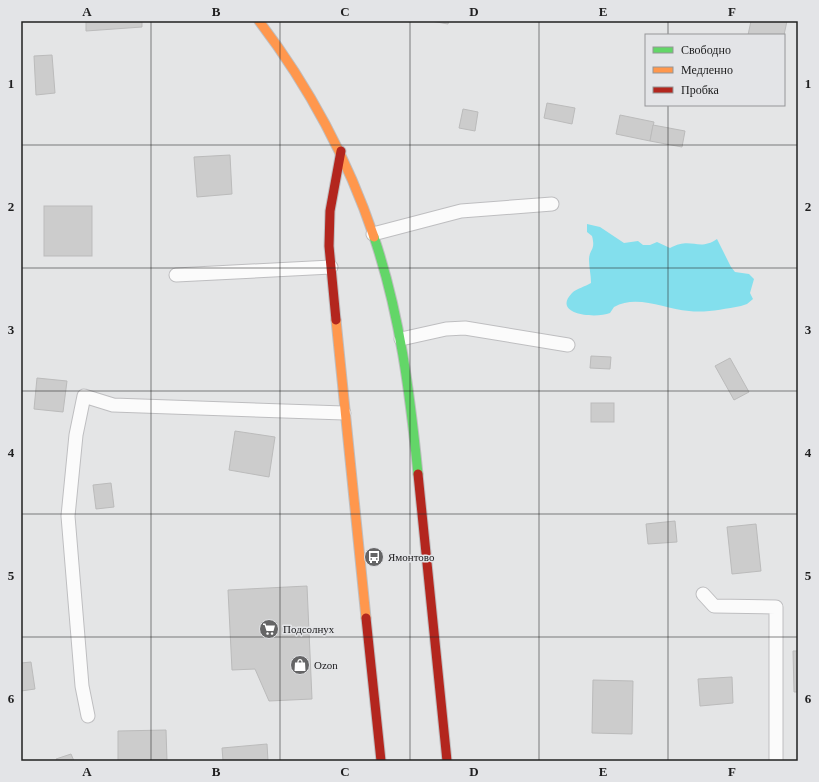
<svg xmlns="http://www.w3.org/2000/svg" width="819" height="782" font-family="'Times New Roman',serif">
  <rect width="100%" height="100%" fill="#e4e5e6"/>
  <path fill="#83dfed" d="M587 224 600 227 624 243 638 241 643 245H650L657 242 670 248C692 236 698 252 717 239L731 267 735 272 749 274 754 279 750 293 753 299 747 304 741 306C724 309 706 313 689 311 664 309 637 294 614 307L610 313C596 319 551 315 572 293 577 288 585 287 591 283 591 275 589 267 589 260 589 249 596 251 592 236L587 232Z"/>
  <g fill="#ccc" stroke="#bbb">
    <polygon points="86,21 142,21 142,27 86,31"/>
    <polygon points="431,21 449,21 448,24"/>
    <polygon points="751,21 787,21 784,35 748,35"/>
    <polygon points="52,55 55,93 36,95 34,56"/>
    <polygon points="547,103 575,108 572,124 544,118"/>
    <polygon points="463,109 478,112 475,131 459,128"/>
    <polygon points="620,115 654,122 650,141 616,134"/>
    <polygon points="653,125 685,131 682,147 650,141"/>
    <polygon points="230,155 232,194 197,197 194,157"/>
    <rect x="44" y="206" width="48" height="50"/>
    <polygon points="591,356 611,357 610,369 590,368"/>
    <polygon points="730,358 749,392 734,400 715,366"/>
    <polygon points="37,378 67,381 63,412 34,409"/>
    <rect x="591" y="403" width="23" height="19"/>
    <polygon points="235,431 275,437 269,477 229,470"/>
    <polygon points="111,483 114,507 96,509 93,485"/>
    <polygon points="675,521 677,542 648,544 646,524"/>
    <polygon points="756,524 761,571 732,574 727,527"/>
    <polygon points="307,586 312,699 269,701 255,669 232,670 228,590"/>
    <polygon points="793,651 798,651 798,692 794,692"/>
    <polygon points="31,662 35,689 21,691 21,663"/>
    <polygon points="732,677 733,703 700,706 698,679"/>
    <polygon points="593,680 633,681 632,734 592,733"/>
    <polygon points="166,730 167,761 118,761 118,731"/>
    <polygon points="267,744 268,761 223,761 222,748"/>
    <polygon points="71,754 74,761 57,761 56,759"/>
  </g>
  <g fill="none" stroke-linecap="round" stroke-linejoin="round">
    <defs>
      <g id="lane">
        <polyline points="373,234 461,211 552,204"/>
        <polyline points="176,275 331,267"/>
        <polyline points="401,339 446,329 465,328 568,345"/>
        <polyline points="703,594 714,606 776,607 776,761"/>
        <polyline points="88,716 82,686 68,516 76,435 84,396 113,405 344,413"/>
      </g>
      <path id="fast" d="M374 237C400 314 410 394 418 474"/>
      <g id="slow">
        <path d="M259 21C310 88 347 157 374 237"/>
        <polyline points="336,320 366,618"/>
      </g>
      <g id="jam">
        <polyline points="336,320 329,246 330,211 341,151"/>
        <polyline points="418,474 447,761"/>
        <polyline points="366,618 381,761"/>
      </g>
    </defs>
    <use href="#lane" stroke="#bebec0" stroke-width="15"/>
    <use href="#fast" stroke="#bebec0" stroke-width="11"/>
    <use href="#slow" stroke="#bebec0" stroke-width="11"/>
    <use href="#jam" stroke="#bebec0" stroke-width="11"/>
    <use href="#lane" stroke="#fbfbfb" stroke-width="13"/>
    <use href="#fast" stroke="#63d668" stroke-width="9"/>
    <use href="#slow" stroke="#ff974d" stroke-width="9"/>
    <use href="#jam" stroke="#b3261e" stroke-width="9"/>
  </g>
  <path fill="none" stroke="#202021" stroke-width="1" stroke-opacity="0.55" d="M151 21V761M280 21V761M410 21V761M539 21V761M668 21V35M668 105V761M21 145H798M21 268H798M21 391H798M21 514H798M21 637H798"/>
  <defs>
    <symbol id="bus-disc" viewBox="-11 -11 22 22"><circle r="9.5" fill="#656566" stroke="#e3e4e7"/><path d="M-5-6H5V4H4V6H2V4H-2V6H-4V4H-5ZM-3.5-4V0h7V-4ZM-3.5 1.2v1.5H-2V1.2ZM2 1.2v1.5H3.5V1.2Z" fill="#fff"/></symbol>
    <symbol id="supermarket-disc" viewBox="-11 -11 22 22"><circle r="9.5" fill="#656566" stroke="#e3e4e7"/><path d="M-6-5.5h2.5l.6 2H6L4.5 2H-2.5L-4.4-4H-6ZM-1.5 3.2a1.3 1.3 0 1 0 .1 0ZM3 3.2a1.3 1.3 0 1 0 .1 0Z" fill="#fff"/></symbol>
    <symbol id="shop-disc" viewBox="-11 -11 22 22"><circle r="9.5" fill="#656566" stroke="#e3e4e7"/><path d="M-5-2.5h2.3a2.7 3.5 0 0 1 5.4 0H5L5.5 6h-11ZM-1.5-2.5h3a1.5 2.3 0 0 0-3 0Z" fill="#fff"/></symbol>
  </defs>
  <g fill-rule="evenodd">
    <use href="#bus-disc" x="363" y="546" width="22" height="22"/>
    <use href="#supermarket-disc" x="258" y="618" width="22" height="22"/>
    <use href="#shop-disc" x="289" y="654" width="22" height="22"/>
  </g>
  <g text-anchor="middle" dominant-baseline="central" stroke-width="3" stroke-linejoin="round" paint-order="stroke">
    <g font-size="11" fill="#202021" stroke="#e3e4e7" text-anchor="start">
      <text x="388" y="557">Ямонтово</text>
      <text x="283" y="629">Подсолнух</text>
      <text x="314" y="665">Ozon</text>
    </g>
  </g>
  <rect width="819" height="782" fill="none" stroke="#e3e4e7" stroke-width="44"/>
  <rect x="645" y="34" width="140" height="72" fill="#e3e4e7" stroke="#959698"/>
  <rect x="653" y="47" width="20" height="6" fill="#63d668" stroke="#959698"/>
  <text x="681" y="54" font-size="12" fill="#202021">Свободно</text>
  <rect x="653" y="67" width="20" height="6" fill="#ff974d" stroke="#959698"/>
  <text x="681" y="74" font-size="12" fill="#202021">Медленно</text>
  <rect x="653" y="87" width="20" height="6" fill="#b3261e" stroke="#959698"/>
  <text x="681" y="94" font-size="12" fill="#202021">Пробка</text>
  <rect x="22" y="22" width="775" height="738" fill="none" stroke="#202021" stroke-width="1.5"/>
  <g font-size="13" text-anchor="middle" font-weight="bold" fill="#202021">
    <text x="87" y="16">A</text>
    <text x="216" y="16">B</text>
    <text x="345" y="16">C</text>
    <text x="474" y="16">D</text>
    <text x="603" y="16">E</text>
    <text x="732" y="16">F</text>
    <text x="11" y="88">1</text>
    <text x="808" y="88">1</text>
    <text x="11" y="211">2</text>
    <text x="808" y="211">2</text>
    <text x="11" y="334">3</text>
    <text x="808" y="334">3</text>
    <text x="11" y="457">4</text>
    <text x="808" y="457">4</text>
    <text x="11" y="580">5</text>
    <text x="808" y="580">5</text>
    <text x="11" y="703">6</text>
    <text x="808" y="703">6</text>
    <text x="87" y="776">A</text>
    <text x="216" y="776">B</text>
    <text x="345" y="776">C</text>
    <text x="474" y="776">D</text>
    <text x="603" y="776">E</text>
    <text x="732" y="776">F</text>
  </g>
</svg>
